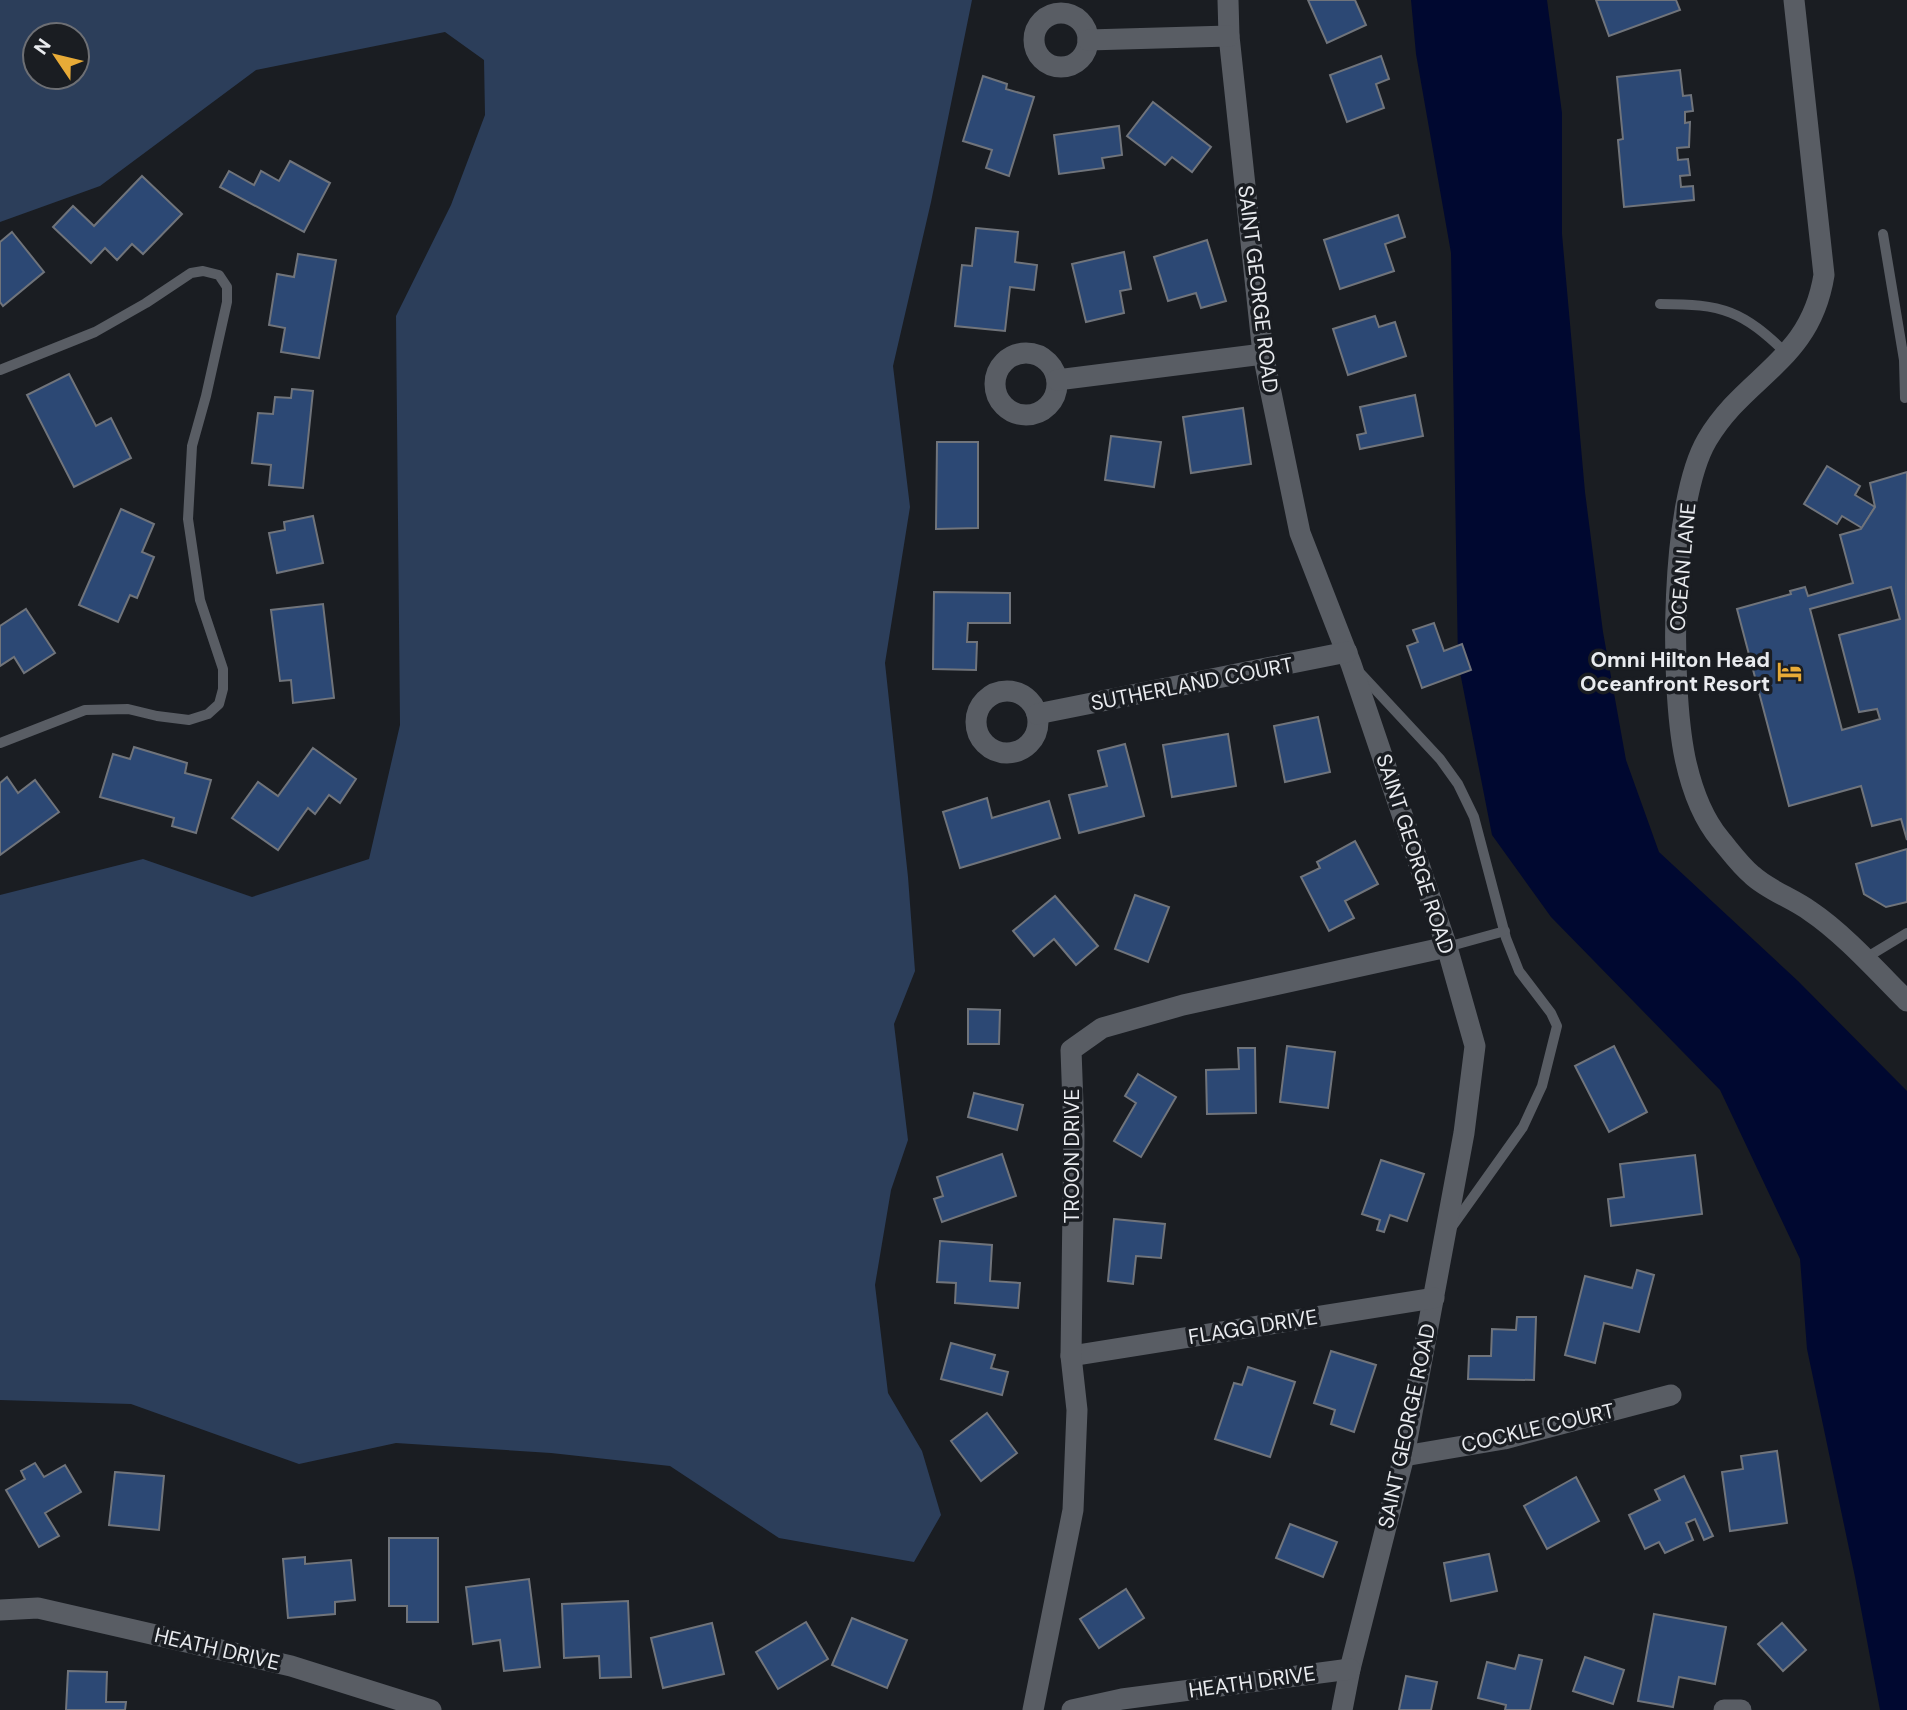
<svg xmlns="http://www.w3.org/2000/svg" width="1907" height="1710" font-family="'DM Sans',sans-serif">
  <rect width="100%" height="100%" fill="#1a1d22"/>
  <path fill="#2c3e5a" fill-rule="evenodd" d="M0 0H972L931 202 893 366 910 507 885 663 908 877 915 971 894 1024 908 1140 891 1190 875 1285 888 1393 922 1451 941 1515 914 1562 779 1538 670 1466 551 1453 396 1443 299 1464 131 1404 0 1400V895L143 859 252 897 369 859 400 725 396 316 451 205 485 115 484 60 445 32 256 70 100 186 0 222ZM35 35H77V77H35Z"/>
  <polygon fill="#000830" points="1411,0 1547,0 1562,113 1562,234 1585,492 1603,632 1626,760 1659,852 1798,981 1907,1091 1907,1710 1880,1710 1855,1577 1807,1349 1800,1259 1720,1090 1551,917 1492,835 1458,662 1451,253 1416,54"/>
  <g fill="#2c4874" stroke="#70747b" stroke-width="2" fill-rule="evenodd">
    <polygon points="1308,0 1355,0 1366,25 1327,43"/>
    <polygon points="1596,0 1676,0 1680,10 1609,36"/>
    <polygon points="1381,56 1389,79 1376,84 1384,108 1347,122 1330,75"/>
    <polygon points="1680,70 1683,96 1691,95 1693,111 1685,112 1685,123 1690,122 1689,147 1677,148 1678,160 1688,159 1690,175 1680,176 1681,187 1693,186 1694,200 1624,207 1618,140 1623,139 1617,77"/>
    <polygon points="983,76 1007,84 1006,89 1034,97 1009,176 986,168 992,150 963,141"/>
    <polygon points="1153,102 1211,147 1192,172 1172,157 1165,165 1127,136"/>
    <polygon points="1119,126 1122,155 1102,158 1104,168 1059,174 1054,135"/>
    <polygon points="290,161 330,183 304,232 220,187 229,171 254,185 261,171 279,181"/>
    <polygon points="142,176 182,214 143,254 132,244 117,260 105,248 91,263 53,227 73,206 94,226"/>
    <polygon points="1398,215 1405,237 1385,244 1394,271 1340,289 1324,240"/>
    <polygon points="976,228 1018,232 1015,262 1037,265 1034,290 1010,287 1005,331 955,326 962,265 972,266"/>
    <polygon points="12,232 44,272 3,306 0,302 0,242"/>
    <polygon points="1207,240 1226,301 1201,308 1196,293 1168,301 1154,257"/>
    <polygon points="1124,252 1131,289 1120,291 1124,313 1086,322 1072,264"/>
    <polygon points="298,254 336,260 319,358 281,352 285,328 269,325 277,274 294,277"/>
    <polygon points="1375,316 1379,327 1395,322 1406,356 1348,375 1333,329"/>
    <polygon points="69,374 96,426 111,418 131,458 74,487 27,395"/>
    <polygon points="292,389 313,391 303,488 269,485 271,465 252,463 258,413 273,414 275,397 291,398"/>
    <polygon points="1415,395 1423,436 1360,449 1357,435 1366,433 1360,407"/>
    <polygon points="1243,408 1251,464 1191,473 1183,417"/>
    <polygon points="1111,436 1161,442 1154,487 1105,480"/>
    <polygon points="937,442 978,442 978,528 936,529"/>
    <polygon points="1827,466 1860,486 1855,495 1875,507 1862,528 1842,516 1837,524 1804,504"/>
    <path d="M1907 472 1906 587 1907 840 1901 819 1872 826 1861 786 1789 806 1737 609 1791 594 1790 591 1805 587 1808 596 1853 583 1840 535 1861 529 1875 507 1870 483ZM1891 587 1900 619 1839 635 1859 712 1877 709 1880 719 1842 730 1810 609Z"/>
    <polygon points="121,509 154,524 142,552 154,557 137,598 130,595 118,622 79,605"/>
    <polygon points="313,516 323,563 277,573 269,533 285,530 284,522"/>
    <polygon points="934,592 1010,593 1010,623 968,623 967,642 977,642 976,670 933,669"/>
    <polygon points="323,604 334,698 293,703 291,680 280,681 271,610"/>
    <polygon points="26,609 55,653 24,673 14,657 0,666 0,626"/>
    <polygon points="1434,623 1444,651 1462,644 1471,670 1422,688 1407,646 1418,642 1413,630"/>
    <polygon points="1318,717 1330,772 1285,782 1274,726"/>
    <polygon points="1228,734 1236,786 1172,797 1163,745"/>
    <polygon points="1125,744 1144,816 1079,833 1069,795 1107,786 1098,751"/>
    <polygon points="134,747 187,763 185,773 211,780 196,833 172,826 174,818 100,797 113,754 130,759"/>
    <polygon points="313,748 356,779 340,803 329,795 315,814 308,808 278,850 232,818 258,782 278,796"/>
    <polygon points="7,777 18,793 35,780 59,812 0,855 0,783"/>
    <polygon points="987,798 992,818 1049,801 1060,838 960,868 943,812"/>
    <polygon points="1355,841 1378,884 1345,901 1354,918 1329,931 1301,877 1320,868 1317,862"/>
    <polygon points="1907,849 1907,902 1886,907 1864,894 1856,864"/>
    <polygon points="1135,895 1169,907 1148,962 1115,949"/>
    <polygon points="1055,896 1098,946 1076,965 1054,939 1034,956 1013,931"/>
    <polygon points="968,1009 1000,1010 999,1044 968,1044"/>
    <polygon points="1287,1046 1335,1052 1328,1108 1280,1102"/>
    <polygon points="1614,1046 1647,1112 1609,1132 1575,1066"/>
    <polygon points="1238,1048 1255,1048 1256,1113 1207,1114 1206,1070 1239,1069"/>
    <polygon points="1138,1074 1176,1097 1141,1157 1114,1141 1136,1103 1125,1096"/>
    <polygon points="974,1093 1023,1105 1017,1130 968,1117"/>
    <polygon points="1002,1154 1016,1196 942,1222 934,1199 943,1196 937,1177"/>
    <polygon points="1695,1155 1702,1214 1611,1226 1608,1199 1624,1197 1620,1164"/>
    <polygon points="1381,1160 1424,1174 1407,1221 1390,1215 1384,1232 1377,1230 1380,1220 1362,1214"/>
    <polygon points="1114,1219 1165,1224 1161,1258 1136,1256 1133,1284 1108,1281"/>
    <polygon points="940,1241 992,1245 990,1281 1020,1283 1018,1308 955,1303 956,1283 937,1282"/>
    <polygon points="1637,1270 1654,1275 1639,1332 1604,1323 1595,1363 1565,1355 1585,1276 1632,1288"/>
    <polygon points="1517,1317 1536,1317 1534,1380 1468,1379 1469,1356 1491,1356 1492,1329 1516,1330"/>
    <polygon points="951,1343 995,1355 991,1368 1008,1372 1002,1395 941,1379"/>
    <polygon points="1331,1351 1376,1365 1354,1432 1331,1424 1335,1410 1314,1403"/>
    <polygon points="1248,1367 1295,1382 1270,1457 1215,1439 1234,1383 1242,1385"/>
    <polygon points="987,1413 1017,1453 981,1481 951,1441"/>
    <polygon points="1777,1451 1787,1523 1730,1531 1722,1472 1743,1469 1741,1456"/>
    <polygon points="35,1463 44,1477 65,1465 81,1492 45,1513 59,1536 39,1547 6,1490 25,1479 21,1471"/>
    <polygon points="115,1472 164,1476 159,1530 109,1525"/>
    <polygon points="1684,1476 1713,1536 1704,1540 1695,1519 1686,1523 1693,1540 1665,1553 1659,1542 1645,1549 1629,1515 1660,1500 1655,1490"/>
    <polygon points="1576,1477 1599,1521 1547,1549 1524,1506"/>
    <polygon points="1290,1524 1337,1542 1323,1577 1276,1558"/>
    <polygon points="389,1538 438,1538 438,1622 407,1622 407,1606 389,1606"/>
    <polygon points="1489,1554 1497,1591 1451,1601 1444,1563"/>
    <polygon points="305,1557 305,1564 351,1560 355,1600 335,1602 335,1614 288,1618 283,1559"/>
    <polygon points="529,1579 540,1667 504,1671 500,1640 473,1644 466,1587"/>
    <polygon points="1126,1589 1144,1618 1099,1648 1080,1619"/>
    <polygon points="628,1601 631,1677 600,1678 599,1656 564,1658 562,1604"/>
    <polygon points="1654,1614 1726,1627 1715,1684 1679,1677 1673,1707 1638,1701"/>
    <polygon points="852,1618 907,1640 887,1688 832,1665"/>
    <polygon points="806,1622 828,1659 778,1689 756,1652"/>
    <polygon points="712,1623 724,1674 663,1688 651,1638"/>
    <polygon points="1782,1623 1806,1650 1783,1671 1758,1644"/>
    <polygon points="1519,1655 1542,1660 1530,1710 1505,1710 1506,1705 1478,1698 1487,1662 1515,1669"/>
    <polygon points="1585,1657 1624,1670 1613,1704 1573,1691"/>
    <polygon points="68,1671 107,1672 106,1702 126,1702 125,1710 66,1710"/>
    <polygon points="1406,1676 1437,1682 1431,1710 1399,1710"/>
  </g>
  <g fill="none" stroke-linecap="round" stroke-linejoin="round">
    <g stroke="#595d64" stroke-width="10">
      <polyline points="1883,234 1904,360 1905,398"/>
      <path d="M1660 304C1723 304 1742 310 1788 355"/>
      <polyline points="0,370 95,332 146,303 191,273 203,271 219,275 227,287 227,302 206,396 192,446 188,519 200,600 223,669 223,689 219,704 208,714 189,720 157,716 128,709 85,710 0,743"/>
      <polyline points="1361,674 1440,759 1458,784 1474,817 1506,938 1519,971 1551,1013 1557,1026 1542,1086 1523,1127 1451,1228"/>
      <polyline points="1447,947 1505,931"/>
      <polyline points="1864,959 1907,933"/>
    </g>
    <g stroke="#595d64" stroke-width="21">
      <polyline points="1228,0 1229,36 1263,354 1300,533 1351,664 1447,947 1475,1046 1464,1133 1404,1456 1350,1669 1342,1710"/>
      <path d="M1794 0 1824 275C1810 362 1746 374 1707 440 1670 503 1670 685 1685 758 1691 786 1701 816 1720 839 1730 851 1740 865 1752 875 1768 890 1792 898 1810 911 1843 933 1878 972 1907 1001"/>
      <circle cx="1061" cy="40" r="27"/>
      <polyline points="1088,40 1229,36"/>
      <circle cx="1026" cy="384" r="31"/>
      <polyline points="1057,380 1263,354"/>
      <circle cx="1007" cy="722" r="31"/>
      <polyline points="1037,714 1347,652"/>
      <polyline points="1071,1356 1434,1298"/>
      <polyline points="1404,1456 1504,1439 1671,1395"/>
      <polyline points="0,1610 38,1608 291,1666 431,1710"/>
      <polyline points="1033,1710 1073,1510 1077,1410 1071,1356 1074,1132 1071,1050 1102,1028 1183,1005 1447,947"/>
      <polyline points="1072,1710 1122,1699 1350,1669"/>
      <polyline points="1724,1710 1741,1710"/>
    </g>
  </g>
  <defs>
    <symbol id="hotel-bare" viewBox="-9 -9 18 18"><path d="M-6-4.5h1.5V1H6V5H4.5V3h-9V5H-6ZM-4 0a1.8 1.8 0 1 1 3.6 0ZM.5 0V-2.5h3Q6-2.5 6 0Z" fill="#e8ab37" stroke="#1a1d22" stroke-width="2.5" paint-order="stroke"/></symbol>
  </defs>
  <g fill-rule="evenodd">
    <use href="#hotel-bare" x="1772" y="654" width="35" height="35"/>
  </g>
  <g text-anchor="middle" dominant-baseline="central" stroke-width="7" stroke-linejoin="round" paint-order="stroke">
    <g font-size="21" fill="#e9ebef" stroke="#1a1d22">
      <text transform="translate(1258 289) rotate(83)">SAINT GEORGE ROAD</text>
      <text transform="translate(1683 567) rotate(-85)">OCEAN LANE</text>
      <text transform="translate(1192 684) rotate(-11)">SUTHERLAND COURT</text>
      <text transform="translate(1415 854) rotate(72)">SAINT GEORGE ROAD</text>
      <text transform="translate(1072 1156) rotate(-90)">TROON DRIVE</text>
      <text transform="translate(1253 1327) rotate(-9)">FLAGG DRIVE</text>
      <text transform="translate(1407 1426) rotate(-78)">SAINT GEORGE ROAD</text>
      <text transform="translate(1538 1428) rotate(-13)">COCKLE COURT</text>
      <text transform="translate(217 1649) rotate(13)">HEATH DRIVE</text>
      <text transform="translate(1252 1682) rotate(-8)">HEATH DRIVE</text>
    </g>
    <g font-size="21" font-weight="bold" fill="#e9ebef" stroke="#1a1d22" text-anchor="end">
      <text x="1770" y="660">Omni Hilton Head<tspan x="1770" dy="24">Oceanfront Resort</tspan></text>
    </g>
  </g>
  <g transform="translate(56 56) rotate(305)"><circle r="33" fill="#1a1d22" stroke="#6d6f74" stroke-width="2"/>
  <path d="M0-5L12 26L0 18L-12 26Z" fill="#e8ab37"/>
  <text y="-10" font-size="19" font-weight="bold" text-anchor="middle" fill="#e9ebef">N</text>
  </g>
</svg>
